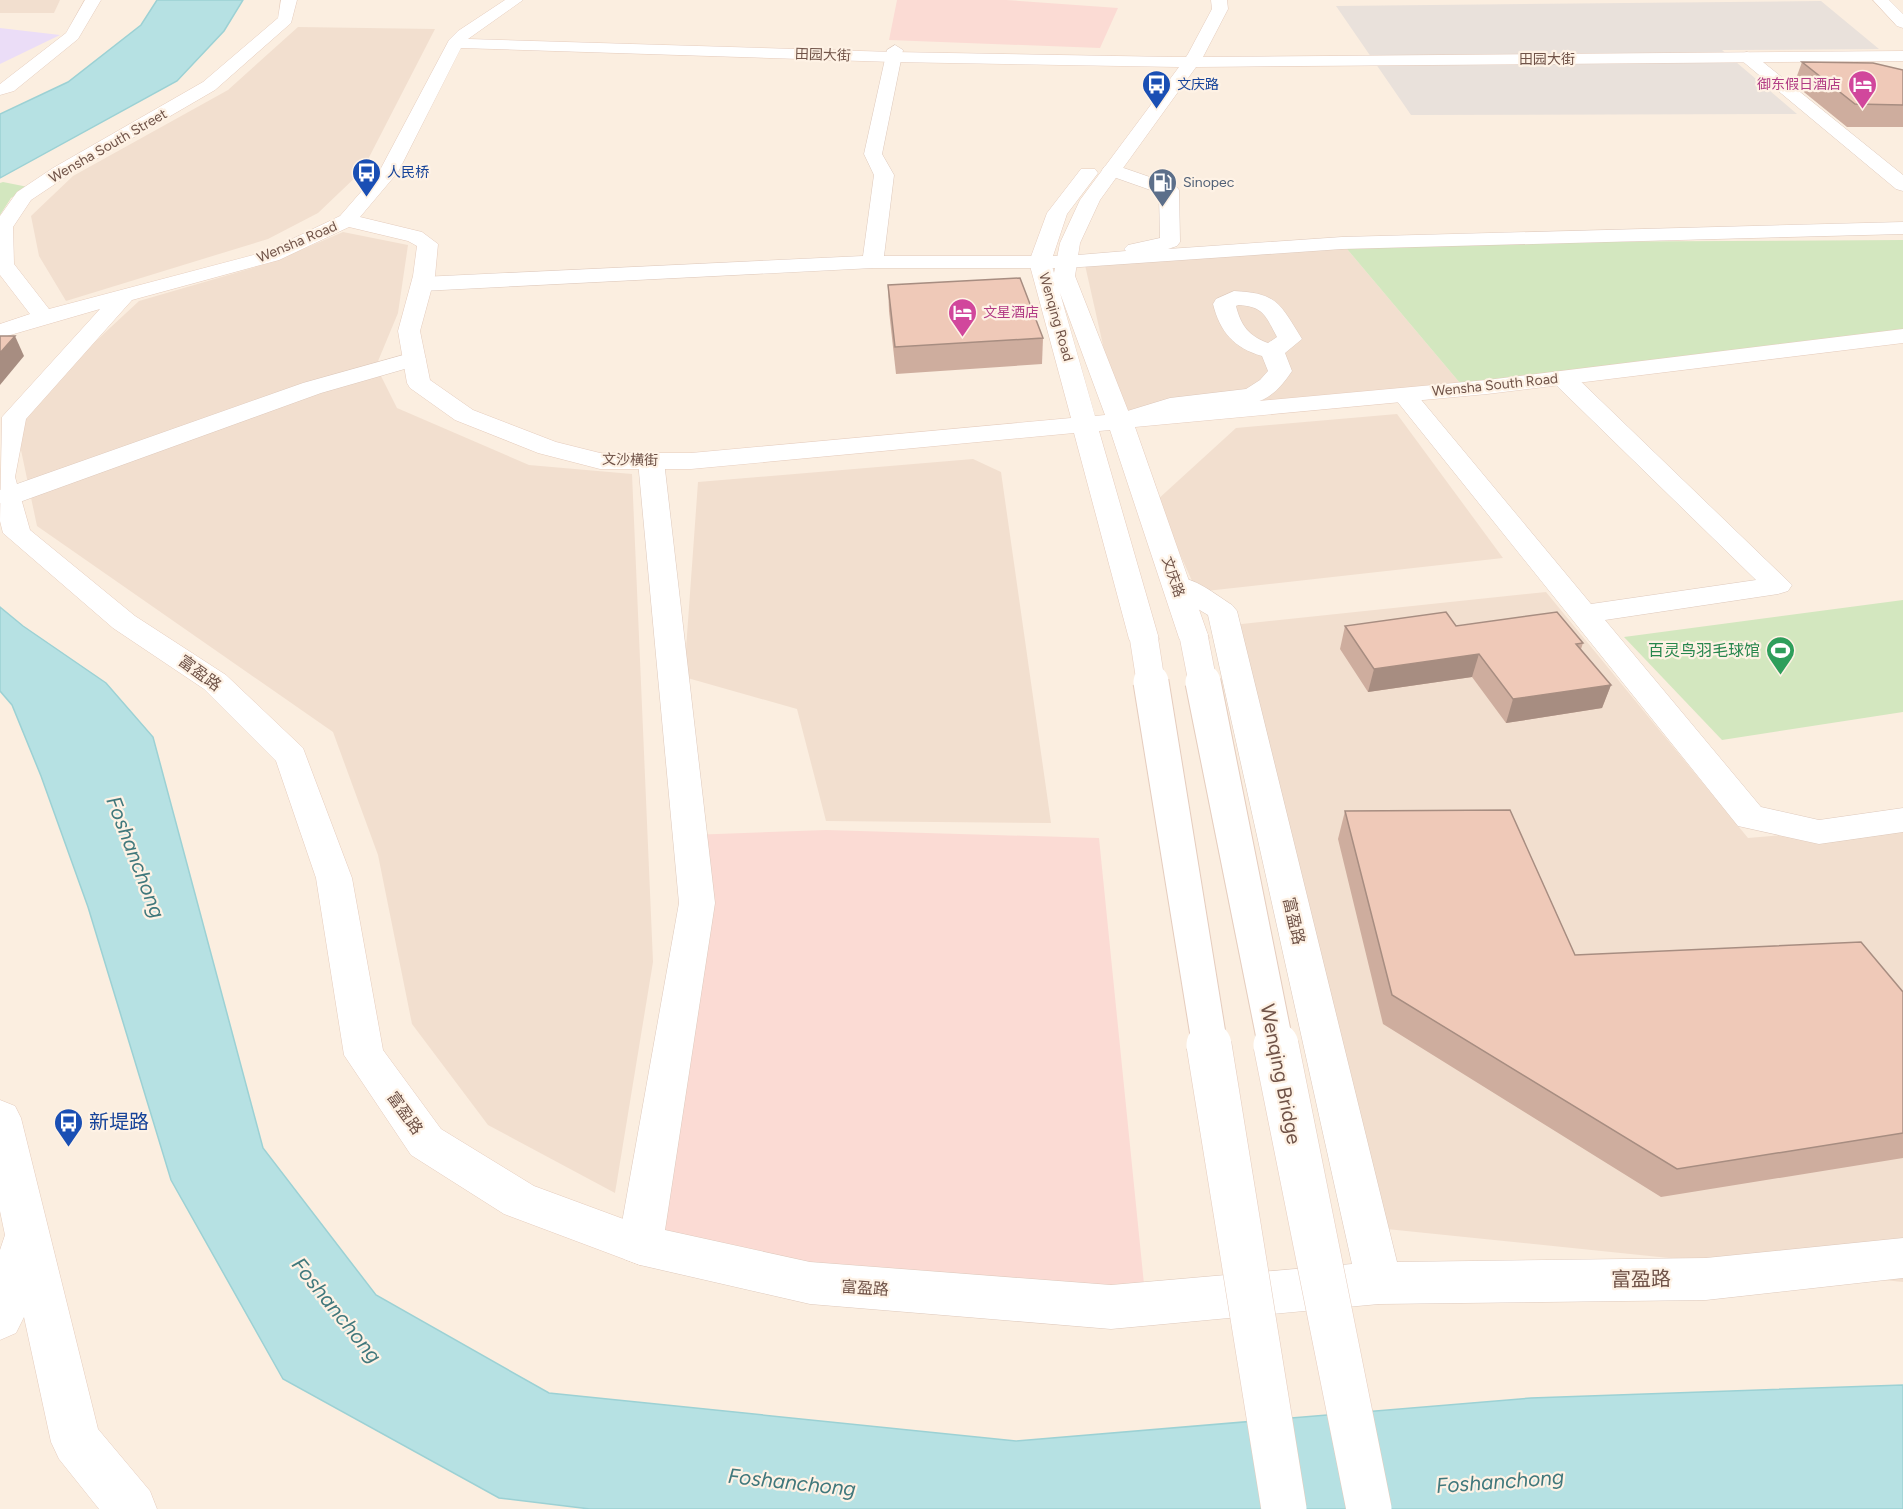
<svg xmlns="http://www.w3.org/2000/svg" width="1903" height="1509" font-family="Figtree,'Noto Sans SC',sans-serif">
  <rect width="100%" height="100%" fill="#fbeee0"/>
  <g fill="#f2dfcf">
    <polygon points="0,0 60,0 54,13 0,13"/>
    <polygon points="298,27 435,29 362,171 318,213 268,239 66,301 39,256 31,216 73,176 228,90"/>
    <polygon points="343,232 408,245 398,313 376,366 397,408 529,465 632,474 653,962 615,1193 488,1125 412,1024 378,855 333,732 37,526 14,417 139,301 273,262"/>
    <polygon points="1342,243 1465,389 1120,421 1085,265"/>
    <polygon points="1397,414 1503,558 1197,592 1156,501 1236,428"/>
    <polygon points="973,459 1001,472 1051,823 826,821 797,709 684,677 698,482"/>
    <polygon points="1546,592 1748,838 1903,825 1903,1282 1367,1227 1223,626"/>
  </g>
  <g fill="#fbdbd4">
    <polygon points="897,0 1006,0 1118,8 1100,48 889,40"/>
    <polygon points="826,830 1099,838 1146,1304 640,1245 690,835"/>
  </g>
  <polygon fill="#e9e1db" points="1821,1 1879,49 1722,50 1797,114 1411,115 1336,6"/>
  <polygon fill="#ebddf7" points="0,28 60,35 0,64"/>
  <g fill="#d3e7bf">
    <polygon points="3,182 28,187 11,198 0,215 0,183"/>
    <polygon points="1903,240 1903,336 1465,389 1342,243"/>
    <polygon points="1903,600 1903,712 1722,740 1624,637"/>
  </g>
  <g fill="#b6e1e3" stroke="#9cd1d4" stroke-width="1.5">
    <polygon points="157,0 243,0 224,31 177,81 0,178 0,114 68,82 141,25"/>
    <polygon points="0,607 23,626 106,683 153,737 263,1148 376,1295 549,1393 1016,1441 1531,1398 1903,1385 1903,1509 590,1509 499,1498 283,1379 171,1180 88,907 41,776 12,705 0,691"/>
  </g>
  <g fill="none" stroke-linecap="round" stroke-linejoin="round">
    <defs>
      <g id="street">
        <polygon points="895,45 903,50 882,154 894,175 884,256 1066,256 1126,251 1124,249 1128,245 1160,238 1159,193 1105,174 1102,170 1105,166 1112,164 1176,186 1179,190 1180,242 1177,246 1168,249 1342,237 1903,222 1903,234 1342,249 1066,268 873,268 422,291 414,289 411,284 414,279 422,277 863,256 874,175 864,154 887,50"/>
        <polygon points="1747,52 1753,54 1903,175 1903,191 1896,189 1741,60 1739,57 1741,54"/>
        <path d="M1234 291C1278 293 1280 304 1302 339L1285 353 1292 371C1282 386 1271 399 1253 403L1173 412 1120 429 1111 426 1107 421 1111 416 1170 398 1246 389 1260 380 1268 371 1262 356C1234 348 1220 332 1213 304L1216 299ZM1238 305C1264 306 1266 317 1277 337L1268 343C1249 336 1241 326 1236 306Z"/>
        <polygon points="414,352 422,354 426,359 422,364 321,393 17,503 7,505 0,503 0,490 303,383"/>
        <polygon points="1563,371 1572,373 1792,585 1788,591 1778,594 1605,620 1761,807 1819,820 1903,808 1903,832 1819,844 1738,826 1392,395 1395,390 1404,388 1413,390 1591,604 1756,580 1554,383 1551,378 1554,373"/>
        <path d="M651 453 660 455 664 461 715 903 665 1230 810 1262 1111 1285 1352 1264 1208 615 1166 590 1162 584 1166 578C1189 572 1213 593 1232 605L1237 611 1397 1262 1706 1258 1903 1238V1278L1706 1300 1379 1304 1111 1329 810 1304 640 1265 624 1259 618 1245 679 903 638 461 642 455Z"/>
      </g>
      <g id="secondary">
        <polygon points="85,0 101,0 78,39 14,91 0,95 0,84 66,33"/>
        <path d="M281 0H297L291 23 215 90 67 176 31 200 13 227 14 264 49 309 265 252 340 216 380 170 449 40 458 31 505 0H523L468 39 893 52 1173 57H1186L1188 54 1212 9 1211 0H1227L1228 9 1203 57 1903 51V61L1196 67 1100 200 1080 243 1075 276 1129 413 1487 380 1903 329V343L1487 394 1135 427 1209 638 1205 645 1194 647 1183 645 1179 638 1110 430 1099 431 1159 639 1155 646 1144 648 1133 646 1129 639 1074 433 691 469H600L538 453 455 420 410 388 407 383 398 331 413 276 417 246 408 241 349 227 279 260 132 300 26 419 15 477 30 530 135 616 226 675 303 748 352 878 383 1050 441 1129 534 1186 656 1231 662 1245 656 1259 640 1265 504 1214 411 1155 344 1055 316 878 276 761 204 689 113 628 3 533 0 521 2 417 100 309 0 338V324L30 314 0 275V216L17 192 53 168 203 82 278 18ZM461 48 893 62 1179 67 1080 200 1060 243 1054 273 1051 262 1067 214 1098 173 1095 169H1081L1047 213 1029 262 1071 418 691 453H600L556 442 473 410 430 380 420 331 435 276 438 244 422 232 360 217 398 172ZM1060 293 1105 415 1095 416Z"/>
        <polygon points="1873,0 1889,0 1903,14 1903,28 1897,26"/>
        <polygon points="0,1100 15,1106 21,1118 98,1429 150,1491 157,1509 99,1509 59,1459 51,1442 24,1317 16,1333 0,1340 0,1250 5,1235 0,1211"/>
      </g>
    </defs>
    <use href="#street" stroke="#dec9bc" stroke-width="1"/>
    <use href="#secondary" stroke="#e5ccbd" stroke-width="1"/>
    <use href="#street" fill="#fff" fill-rule="evenodd"/>
    <use href="#secondary" fill="#fff" fill-rule="evenodd"/>
    <defs>
      <g id="secondary-bridge-far2">
        <polyline points="1194,638 1203,684"/>
        <polyline points="1144,639 1151,684"/>
      </g>
      <g id="secondary-bridge-far1">
        <polyline points="1151,682 1210,1047"/>
        <polyline points="1203,682 1276,1047"/>
      </g>
      <g id="secondary-bridge">
        <polyline points="1209,1045 1284,1509"/>
        <polyline points="1276,1045 1369,1509"/>
      </g>
    </defs>
    <use href="#secondary-bridge-far2" stroke="#e5ccbd" stroke-width="29" stroke-linecap="butt"/>
    <use href="#secondary-bridge-far1" stroke="#e5ccbd" stroke-width="37" stroke-linecap="butt"/>
    <use href="#secondary-bridge" stroke="#e5ccbd" stroke-width="46" stroke-linecap="butt"/>
    <use href="#secondary-bridge-far2" stroke="#fff" stroke-width="28"/>
    <use href="#secondary-bridge-far1" stroke="#fff" stroke-width="35"/>
    <use href="#secondary-bridge" stroke="#fff" stroke-width="45"/>
  </g>
  <g fill="#cead9e">
    <polygon points="1802,62 1903,70 1903,127 1847,127 1794,84"/>
    <polygon points="888,285 1043,338 1042,364 896,374 889,311"/>
    <polygon points="1345,626 1456,626 1583,643 1581,649 1611,685 1602,708 1506,723 1472,677 1368,692 1340,649"/>
    <polygon points="1345,811 1575,955 1903,992 1903,1158 1661,1197 1383,1024 1338,839"/>
  </g>
  <g fill="#a78d81">
    <polygon points="15,336 24,356 0,385 0,353"/>
    <polygon points="1479,654 1472,677 1368,692 1374,669"/>
    <polygon points="1611,685 1602,708 1506,723 1513,699"/>
  </g>
  <g fill="#efc9b8" stroke="#a78d81" stroke-width="1.5">
    <polygon points="1802,62 1873,63 1903,70 1903,105 1855,104"/>
    <polygon points="1020,278 1043,338 895,347 888,285"/>
    <polygon points="0,336 15,336 0,353"/>
    <polygon points="1446,612 1456,626 1557,612 1583,643 1576,644 1611,685 1513,699 1479,654 1374,669 1345,626"/>
    <polygon points="1510,810 1575,955 1861,942 1903,992 1903,1133 1677,1169 1392,995 1345,811"/>
  </g>
  <defs>
    <symbol id="bus-pin" viewBox="-11 -11 22 30"><path d="M0 17L-7.5 6A9.5 9.5 0 1 1 7.5 6Z" fill="#1a4fb4" stroke="#fef2e5"/><path d="M-5-6H5V4H4V6H2V4H-2V6H-4V4H-5ZM-3.5-4V0h7V-4ZM-3.5 1.2v1.5H-2V1.2ZM2 1.2v1.5H3.5V1.2Z" fill="#fff"/></symbol>
    <symbol id="hotel-pin" viewBox="-11 -11 22 30"><path d="M0 17L-7.5 6A9.5 9.5 0 1 1 7.5 6Z" fill="#d1479c" stroke="#fef2e5"/><path d="M-6-4.5h1.5V1H6V5H4.5V3h-9V5H-6ZM-4 0a1.8 1.8 0 1 1 3.6 0ZM.5 0V-2.5h3Q6-2.5 6 0Z" fill="#fff"/></symbol>
    <symbol id="fuel-pin" viewBox="-11 -11 22 30"><path d="M0 17L-7.5 6A9.5 9.5 0 1 1 7.5 6Z" fill="#5c6f8a" stroke="#fef2e5"/><path d="M-5.5-6h7V0h2V4h1.3V-2.5L3-4.5l.8-.8L6-3V5H2.5V1h-1V6h-7ZM-4.2-4.7v3.2H.2V-4.7Z" fill="#fff"/></symbol>
    <symbol id="stadium-pin" viewBox="-11 -11 22 30"><path d="M0 17L-7.5 6A9.5 9.5 0 1 1 7.5 6Z" fill="#2e9e5b" stroke="#fef2e5"/><path d="M0-5a6.5 5 0 1 0 0 10a6.5 5 0 1 0 0-10ZM-3.5-1.8h7v3.6h-7Z" fill="#fff"/></symbol>
  </defs>
  <g fill-rule="evenodd">
    <use href="#bus-pin" x="1140" y="68" width="33" height="45"/>
    <use href="#hotel-pin" x="1846" y="68" width="33" height="45"/>
    <use href="#bus-pin" x="350" y="156" width="33" height="45"/>
    <use href="#fuel-pin" x="1146" y="166" width="33" height="45"/>
    <use href="#hotel-pin" x="946" y="296" width="33" height="45"/>
    <use href="#stadium-pin" x="1764" y="634" width="33" height="45"/>
    <use href="#bus-pin" x="52" y="1106" width="33" height="45"/>
  </g>
  <g text-anchor="middle" dominant-baseline="central" stroke-width="4.5" stroke-linejoin="round" paint-order="stroke">
    <g font-size="14" fill="#705348" stroke="#fef2e5">
      <text transform="translate(823 55) rotate(2)">田园大街</text>
      <text x="1547" y="59">田园大街</text>
      <text transform="translate(108 146) rotate(-30)">Wensha South Street</text>
      <text transform="translate(297 242) rotate(-23)">Wensha Road</text>
      <text transform="translate(1056 317) rotate(74)">Wenqing Road</text>
      <text transform="translate(1495 385) rotate(-6)">Wensha South Road</text>
      <text transform="translate(630 460) rotate(1)">文沙横街</text>
      <text transform="translate(1173 577) rotate(71)">文庆路</text>
    </g>
    <g font-size="14" fill="#164399" stroke="#fef2e5" text-anchor="start">
      <text x="1177" y="84">文庆路</text>
      <text x="387" y="172">人民桥</text>
    </g>
    <g font-size="14" fill="#b23c85" stroke="#fef2e5" text-anchor="end">
      <text x="1841" y="84">御东假日酒店</text>
      <text x="983" y="312" text-anchor="start">文星酒店</text>
    </g>
    <g font-size="14" fill="#4e5e75" stroke="#fef2e5" text-anchor="start">
      <text x="1183" y="182">Sinopec</text>
    </g>
    <g font-size="16" fill="#27864d" stroke="#fef2e5" text-anchor="end">
      <text x="1760" y="650">百灵鸟羽毛球馆</text>
    </g>
    <g font-size="16" fill="#705348" stroke="#fef2e5">
      <text transform="translate(200 673) rotate(36)">富盈路</text>
      <text transform="translate(1294 921) rotate(77)">富盈路</text>
      <text transform="translate(405 1113) rotate(54)">富盈路</text>
      <text transform="translate(865 1288) rotate(4)">富盈路</text>
    </g>
    <g font-size="20" fill="#705348" stroke="#fef2e5">
      <text transform="translate(1281 1074) rotate(79)">Wenqing Bridge</text>
      <text transform="translate(1641 1279) rotate(-1)">富盈路</text>
    </g>
    <g font-size="20" fill="#164399" stroke="#fef2e5" text-anchor="start">
      <text x="89" y="1122">新堤路</text>
    </g>
    <g font-size="21" font-style="italic" fill="#40787c" stroke="#fef2e5">
      <text transform="translate(136 857) rotate(69)">Foshanchong</text>
      <text transform="translate(337 1310) rotate(51)">Foshanchong</text>
      <text transform="translate(1500 1481) rotate(-4)">Foshanchong</text>
      <text transform="translate(792 1482) rotate(6)">Foshanchong</text>
    </g>
  </g>
</svg>
